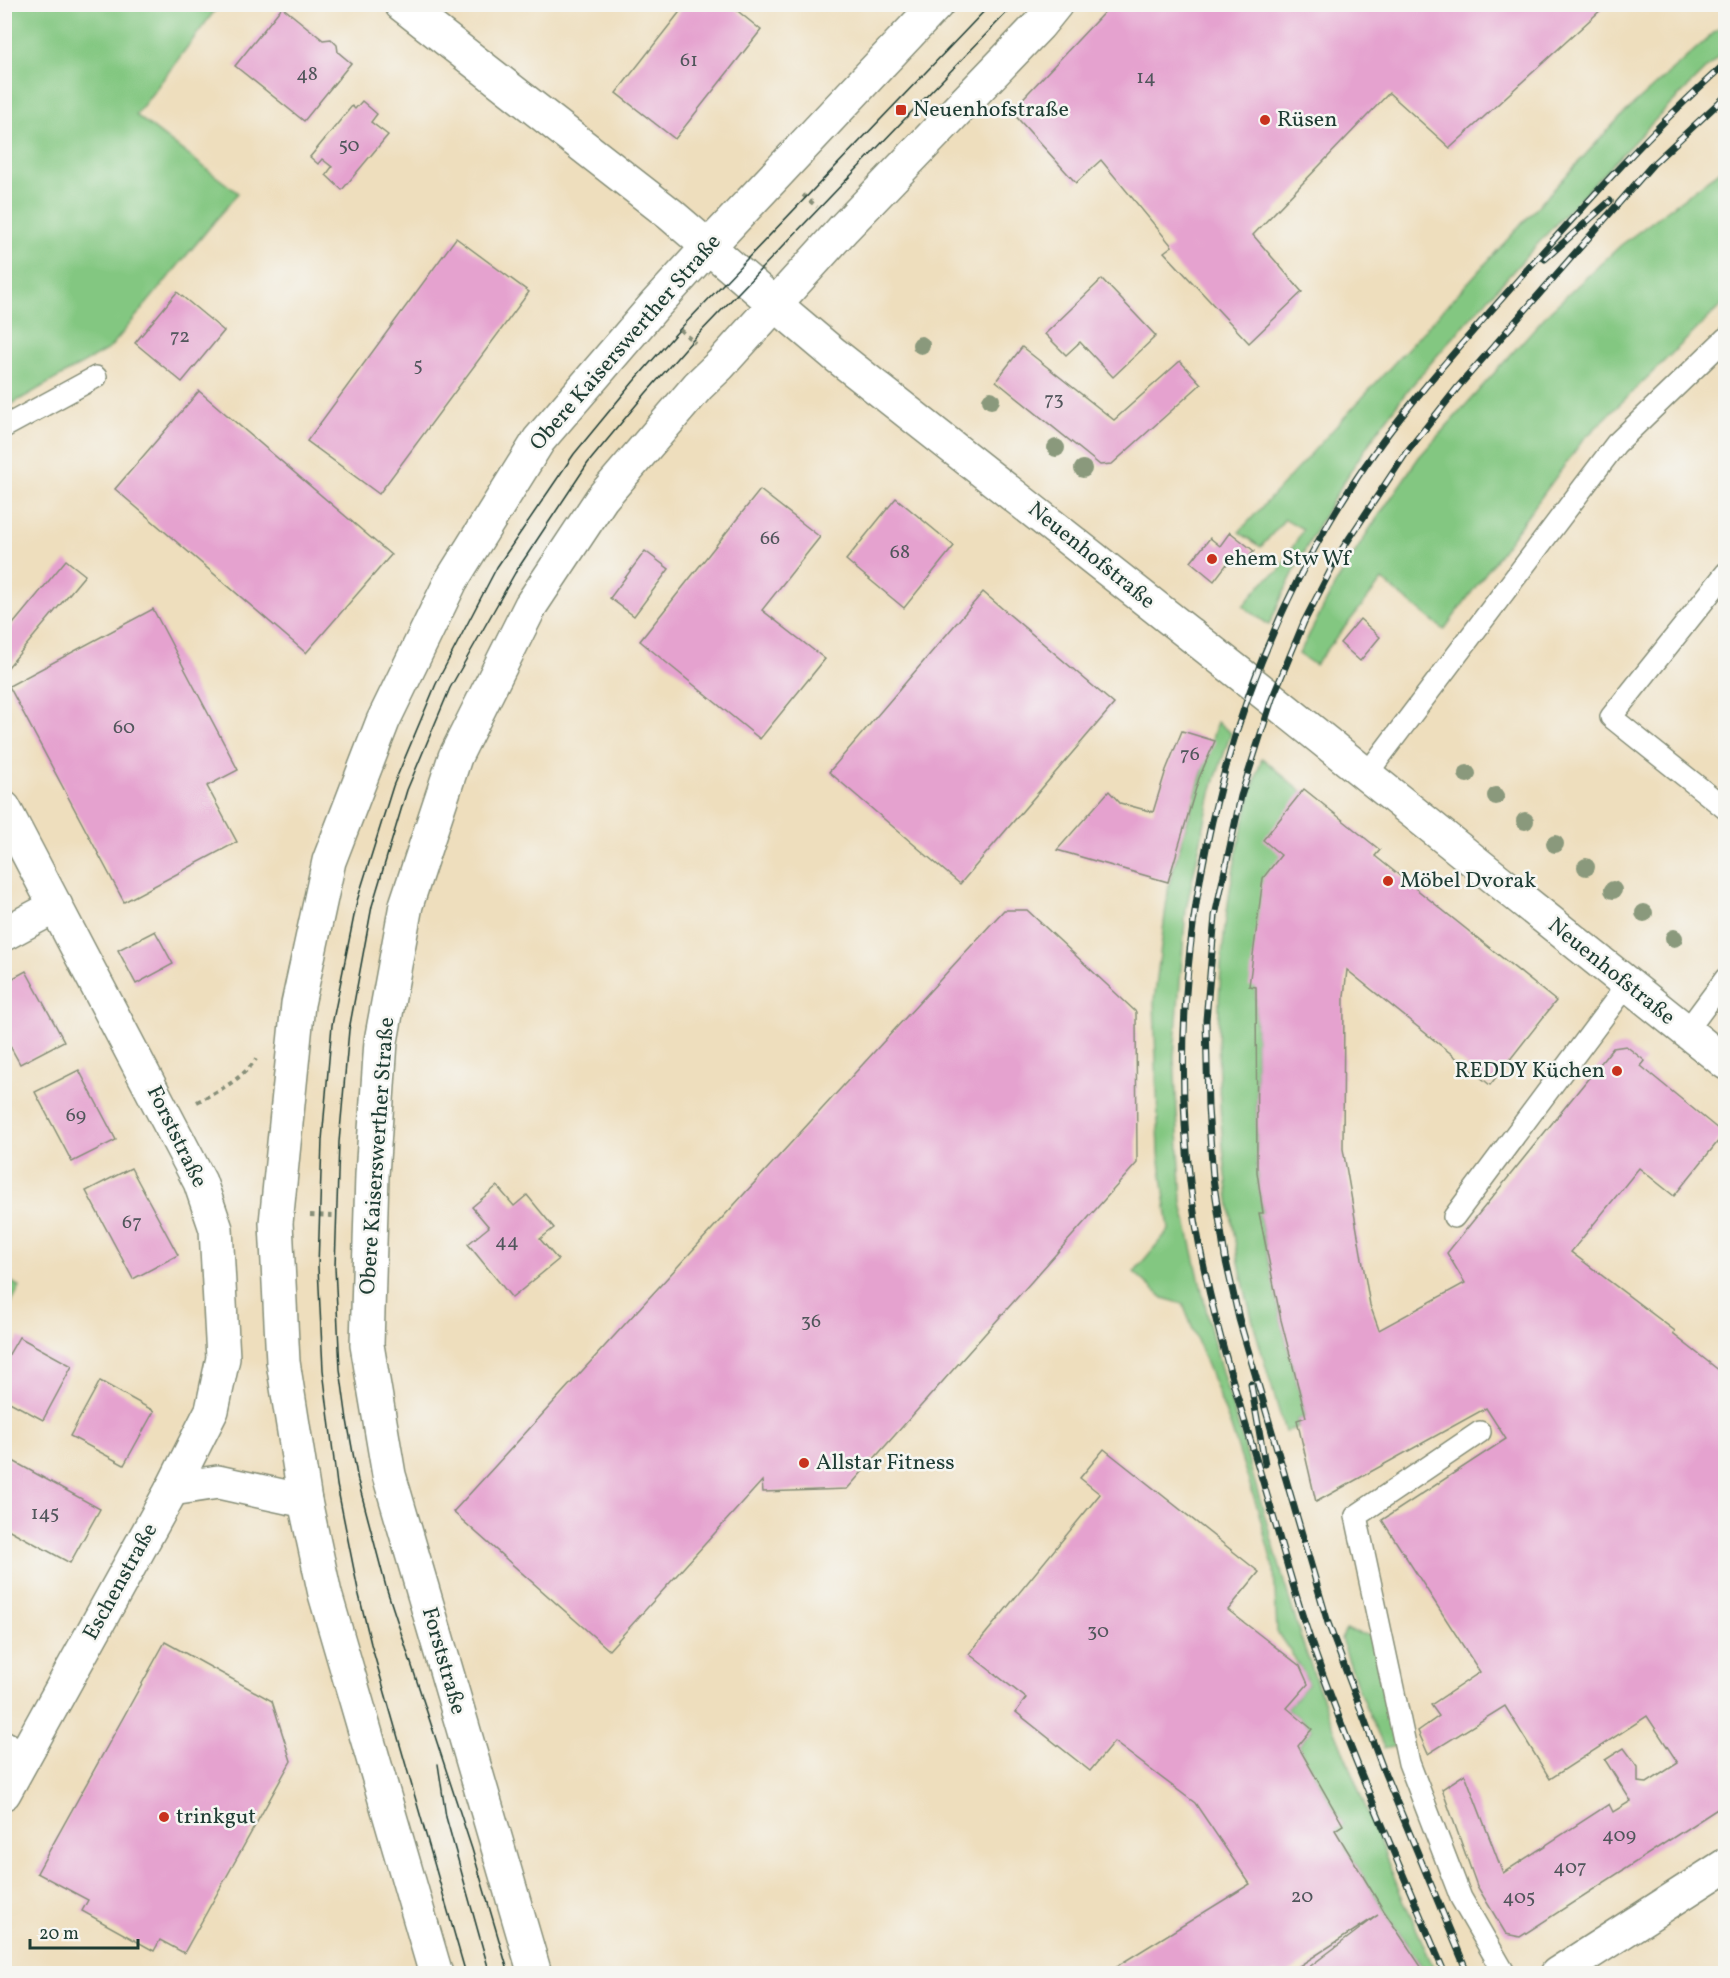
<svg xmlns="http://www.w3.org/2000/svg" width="1730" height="1978" font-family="Vollkorn,serif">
  <rect width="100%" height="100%" fill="#f6f6f2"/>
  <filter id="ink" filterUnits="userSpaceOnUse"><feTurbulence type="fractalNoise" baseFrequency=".0167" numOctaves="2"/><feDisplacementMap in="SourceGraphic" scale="12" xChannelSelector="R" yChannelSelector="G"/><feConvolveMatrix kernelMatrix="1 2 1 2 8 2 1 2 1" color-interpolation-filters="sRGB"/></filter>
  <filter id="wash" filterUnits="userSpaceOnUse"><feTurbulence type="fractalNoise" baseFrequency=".008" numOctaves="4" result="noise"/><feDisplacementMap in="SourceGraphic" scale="24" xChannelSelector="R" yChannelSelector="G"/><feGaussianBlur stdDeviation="1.35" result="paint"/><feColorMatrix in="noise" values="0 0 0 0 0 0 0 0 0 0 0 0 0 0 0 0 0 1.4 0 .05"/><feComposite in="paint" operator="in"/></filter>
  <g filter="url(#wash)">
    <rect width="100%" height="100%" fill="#eedebd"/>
    <g fill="#83c781" stroke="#51825a" stroke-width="1.5">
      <polygon points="5,4 219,5 136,115 238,193 110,348 5,408"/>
      <path d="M1725 23V50C1653 121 1583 193 1515 269 1476 312 1437 353 1401 399 1348 468 1304 545 1269 625L1243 606 1264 581 1279 571 1303 529 1285 519 1261 547 1239 532 1620 117Z"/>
      <polygon points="1725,167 1725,302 1583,440 1444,630 1382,580 1315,665 1299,654 1336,583 1369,530 1419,457 1549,312 1621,245"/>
      <polygon points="1217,722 1231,733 1212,789 1186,909 1174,1057 1182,1203 1215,1348 1300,1635 1325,1706 1399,1890 1436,1973 1426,1973 1384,1911 1335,1830 1343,1825 1298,1746 1312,1729 1287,1708 1308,1684 1300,1666 1277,1632 1274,1570 1258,1510 1231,1427 1183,1304 1163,1298 1134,1272 1169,1230 1159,1153 1154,1001 1169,884"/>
      <path d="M1262 758 1302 792 1281 855 1256 987 1257 1171 1263 1213 1259 1214 1281 1320 1306 1417 1297 1420 1298 1427 1285 1432C1268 1372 1248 1313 1237 1252 1209 1088 1209 917 1262 758Z"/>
      <polygon points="5,1278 20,1287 5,1315"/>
      <polygon points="1346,1630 1372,1636 1399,1745 1384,1748 1361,1696 1341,1639"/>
    </g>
    <g id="blocks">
      <g fill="#e5a2cf">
        <polygon points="686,4 729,4 761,30 675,139 616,93"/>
        <polygon points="1112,4 1599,4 1603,8 1450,148 1389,93 1253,235 1302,292 1249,343 1164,252 1172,246 1101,160 1076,183 1011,111"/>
        <polygon points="282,7 323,40 331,39 337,45 338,52 351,63 304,121 235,66"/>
        <polygon points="362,101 377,114 371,122 388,135 342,190 326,175 332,167 322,159 318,164 310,157 352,106 355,109"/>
        <polygon points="456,238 529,292 379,494 307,441"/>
        <polygon points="1102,279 1156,336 1113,377 1080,342 1066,355 1045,334"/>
        <polygon points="177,292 224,331 182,382 135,343"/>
        <polygon points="1022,347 1114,420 1180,361 1201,384 1112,464 1100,465 996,381"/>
        <polygon points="199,391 391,555 306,653 115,489"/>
        <polygon points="760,490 820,537 762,610 825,659 760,739 640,641"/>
        <polygon points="896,498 954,546 904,608 846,560"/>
        <polygon points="1230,532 1254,551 1243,564 1233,556 1214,581 1191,562 1210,538 1220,546"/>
        <polygon points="645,551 669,569 634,616 610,598"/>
        <polygon points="66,560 85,575 4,672 4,635"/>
        <polygon points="983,592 1114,704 960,884 829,772"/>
        <polygon points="153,609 238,770 207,786 237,842 124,902 9,686"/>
        <polygon points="1360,619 1380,637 1360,661 1340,643"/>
        <polygon points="1182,731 1215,741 1199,778 1168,882 1057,850 1109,791 1120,803 1153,812 1166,770"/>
        <polygon points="1304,789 1380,850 1375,856 1556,1001 1490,1085 1347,970 1344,996 1343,1149 1370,1305 1379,1330 1465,1283 1447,1253 1613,1048 1626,1046 1645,1061 1641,1066 1724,1134 1674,1196 1639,1168 1571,1252 1675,1331 1673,1334 1725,1375 1725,1804 1520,1937 1506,1934 1477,1886 1442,1789 1465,1774 1503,1873 1609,1804 1613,1812 1631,1801 1605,1760 1624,1748 1638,1767 1638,1782 1647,1783 1678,1763 1647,1716 1550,1779 1505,1706 1428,1754 1418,1731 1439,1716 1431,1705 1480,1672 1382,1520 1506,1439 1486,1408 1316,1502 1297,1420 1306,1417 1281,1320 1259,1213 1263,1213 1257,1172 1256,987 1249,986 1263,878 1281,855 1263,840"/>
        <polygon points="1004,910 1027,910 1136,1012 1137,1163 847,1489 763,1492 762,1481 609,1650 453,1512"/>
        <polygon points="155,931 173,964 136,984 118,950"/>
        <polygon points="26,971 64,1041 20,1064 4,1035 4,983"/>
        <polygon points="79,1070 116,1140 72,1162 35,1092"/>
        <polygon points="131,1168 178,1255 133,1279 86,1191"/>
        <polygon points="497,1186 514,1206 527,1195 554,1228 540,1239 558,1260 512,1298 468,1244 489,1227 472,1207"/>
        <polygon points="19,1337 72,1366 43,1420 4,1399 4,1363"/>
        <polygon points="100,1381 154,1411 124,1465 70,1436"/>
        <polygon points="1104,1449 1259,1572 1228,1610 1300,1666 1308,1684 1287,1708 1312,1729 1298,1746 1343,1825 1335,1830 1384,1911 1426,1974 1300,1974 1378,1915 1287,1974 1104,1974 1250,1884 1195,1803 1114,1742 1090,1771 1016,1712 1026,1698 969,1654 1100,1494 1080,1478"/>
        <polygon points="4,1456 100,1509 70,1563 4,1527"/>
        <polygon points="165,1642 272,1701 291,1761 184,1953 160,1940 154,1951 82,1911 88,1900 37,1873"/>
      </g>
    </g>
  </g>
  <g filter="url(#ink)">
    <use href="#blocks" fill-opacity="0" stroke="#868e78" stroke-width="1.5"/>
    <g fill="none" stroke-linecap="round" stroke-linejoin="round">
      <defs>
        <g id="service">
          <polyline points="4,427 96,377"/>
          <polyline points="1726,573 1611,717 1726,809"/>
          <polyline points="1366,775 1616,444 1726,338"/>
          <polyline points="1686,1032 1726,978"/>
          <polyline points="1454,1217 1627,985"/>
          <polyline points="1480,1432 1356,1516 1409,1763 1461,1898 1505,1974"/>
          <polyline points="4,1741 27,1753"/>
        </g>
        <g id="minor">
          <polyline points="776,305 834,354 1272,699 1726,1063"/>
          <polyline points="4,808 200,1182 216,1229 223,1358 212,1410 172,1489 4,1793"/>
          <polyline points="4,934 56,906"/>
          <polyline points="172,1489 218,1482 305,1501"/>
          <polyline points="1557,1974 1726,1865"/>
        </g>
        <g id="tertiary">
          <polyline points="401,4 670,214 776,305"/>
          <polyline points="436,1974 325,1594 305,1501 283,1362 276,1223 298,1004 329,861 383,721 451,581 539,440 655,305 709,246 937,4"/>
          <polyline points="535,1974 389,1475 367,1345 372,1175 381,1041 406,905 455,757 531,605 602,498 698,386 720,365 844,228 1039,25 1056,4"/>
        </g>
      </defs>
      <use href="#service" stroke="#868e78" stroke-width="24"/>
      <use href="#minor" stroke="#868e78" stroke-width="36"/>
      <use href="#tertiary" stroke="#868e78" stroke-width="36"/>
      <g stroke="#868e78" stroke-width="4" stroke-dasharray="4.5 4.5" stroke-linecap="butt">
        <polyline points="803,195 817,207"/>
        <polyline points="680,330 695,343"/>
        <path d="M197 1102C220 1090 241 1080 256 1059"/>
        <polyline points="310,1215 335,1216"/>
      </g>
      <use href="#service" stroke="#fff" stroke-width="21"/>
      <use href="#minor" stroke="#fff" stroke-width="33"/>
      <use href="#tertiary" stroke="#fff" stroke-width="33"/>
      <g stroke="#1f3d34" stroke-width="1.5">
        <polyline points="438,1764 446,1817 490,1974"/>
        <polyline points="466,1974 371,1644 359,1595 337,1485 323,1370 318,1267 322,1140 332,1025 357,901 393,786 436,684 497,567 574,454 634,381 679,330 991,4"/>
        <polyline points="509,1974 472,1849 386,1587 358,1481 347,1420 340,1369 335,1267 339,1142 349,1030 372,906 407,790 450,688 515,573 588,463 646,393 692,341 1015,4"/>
      </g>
      <defs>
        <g id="rail">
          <polyline points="1545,259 1610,201"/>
          <polyline points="1251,1384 1265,1464"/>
          <path d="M1445 1974C1398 1862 1349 1751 1309 1636 1291 1582 1277 1527 1260 1472 1231 1377 1201 1281 1190 1182 1163 947 1222 686 1351 487 1399 412 1460 346 1519 279 1585 204 1651 130 1726 63"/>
          <polyline points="1468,1974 1385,1774 1328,1623 1239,1319 1225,1257 1213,1178 1208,1108 1206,1020 1215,916 1241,796 1272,699 1304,622 1339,554 1406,453 1458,387 1653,164 1726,96"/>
        </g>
      </defs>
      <use href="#rail" stroke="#1f3d34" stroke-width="7"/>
      <use href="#rail" stroke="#f6f6f2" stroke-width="4.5" stroke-dasharray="14" stroke-linecap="butt"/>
    </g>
    <g fill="#8a997c">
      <circle cx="921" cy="345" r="9"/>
      <circle cx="991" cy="400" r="9"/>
      <circle cx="1056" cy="448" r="9"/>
      <circle cx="1083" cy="469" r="9"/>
      <circle cx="1467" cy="774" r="9"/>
      <circle cx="1496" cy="796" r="9"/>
      <circle cx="1525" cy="821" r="9"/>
      <circle cx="1555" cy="844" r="9"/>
      <circle cx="1586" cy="867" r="9"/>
      <circle cx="1613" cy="890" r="9"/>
      <circle cx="1644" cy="913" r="9"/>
      <circle cx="1674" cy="938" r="9"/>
    </g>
  </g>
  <g fill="#c8321e" stroke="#f6f6f2" stroke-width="2">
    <rect x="895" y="104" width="12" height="12" rx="3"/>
    <circle cx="1265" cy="120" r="6"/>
    <circle cx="1212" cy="559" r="6"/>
    <circle cx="1388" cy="881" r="6"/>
    <circle cx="1617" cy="1071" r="6"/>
    <circle cx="804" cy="1463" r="6"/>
    <circle cx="164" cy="1817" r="6"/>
  </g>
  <g text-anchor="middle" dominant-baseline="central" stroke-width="5" stroke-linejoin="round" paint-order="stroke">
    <g font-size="20" fill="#50565b">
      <text x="689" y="61">61</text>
      <text x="307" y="75">48</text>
      <text x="1146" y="78">14</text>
      <text x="349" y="146">50</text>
      <text x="180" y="337">72</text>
      <text x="418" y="366">5</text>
      <text x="1054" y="400">73</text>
      <text x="770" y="539">66</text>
      <text x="900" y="553">68</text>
      <text x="124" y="728">60</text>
      <text x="1190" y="755">76</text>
      <text x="76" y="1116">69</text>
      <text x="132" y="1223">67</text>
      <text x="507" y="1242">44</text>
      <text x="811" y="1322">36</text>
      <text x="45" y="1514">145</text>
      <text x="1098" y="1632">30</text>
      <text x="1619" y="1836">409</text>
      <text x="1570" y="1868">407</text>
      <text x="1302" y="1897">20</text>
      <text x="1519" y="1898">405</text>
    </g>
    <g font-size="22" fill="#1f3d34" stroke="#f6f6f2" text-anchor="start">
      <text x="913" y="110">Neuenhofstraße</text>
      <text x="1277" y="120">Rüsen</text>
      <text x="1224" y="559">ehem Stw Wf</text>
      <text x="1400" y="881">Möbel Dvorak</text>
      <text x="1605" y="1071" text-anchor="end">REDDY Küchen</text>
      <text x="816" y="1463">Allstar Fitness</text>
      <text x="176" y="1817">trinkgut</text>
    </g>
    <g font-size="22" fill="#1f3d34" stroke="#f6f6f2">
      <text transform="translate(626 343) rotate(-49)">Obere Kaiserswerther Straße</text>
      <text transform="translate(1091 556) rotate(39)">Neuenhofstraße</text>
      <text transform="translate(1611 972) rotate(39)">Neuenhofstraße</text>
      <text transform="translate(176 1137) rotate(64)">Forststraße</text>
      <text transform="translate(378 1156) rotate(-86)">Obere Kaiserswerther Straße</text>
      <text transform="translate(121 1582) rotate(-61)">Eschenstraße</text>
      <text transform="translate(443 1661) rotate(74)">Forststraße</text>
    </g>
  </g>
  <rect width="1730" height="1978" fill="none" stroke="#f6f6f2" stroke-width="24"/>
  <path d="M30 1939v9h108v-9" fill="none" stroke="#1f3d34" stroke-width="3"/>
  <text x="39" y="1939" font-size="18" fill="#1f3d34" stroke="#f6f6f2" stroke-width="4.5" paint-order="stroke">20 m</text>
</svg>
